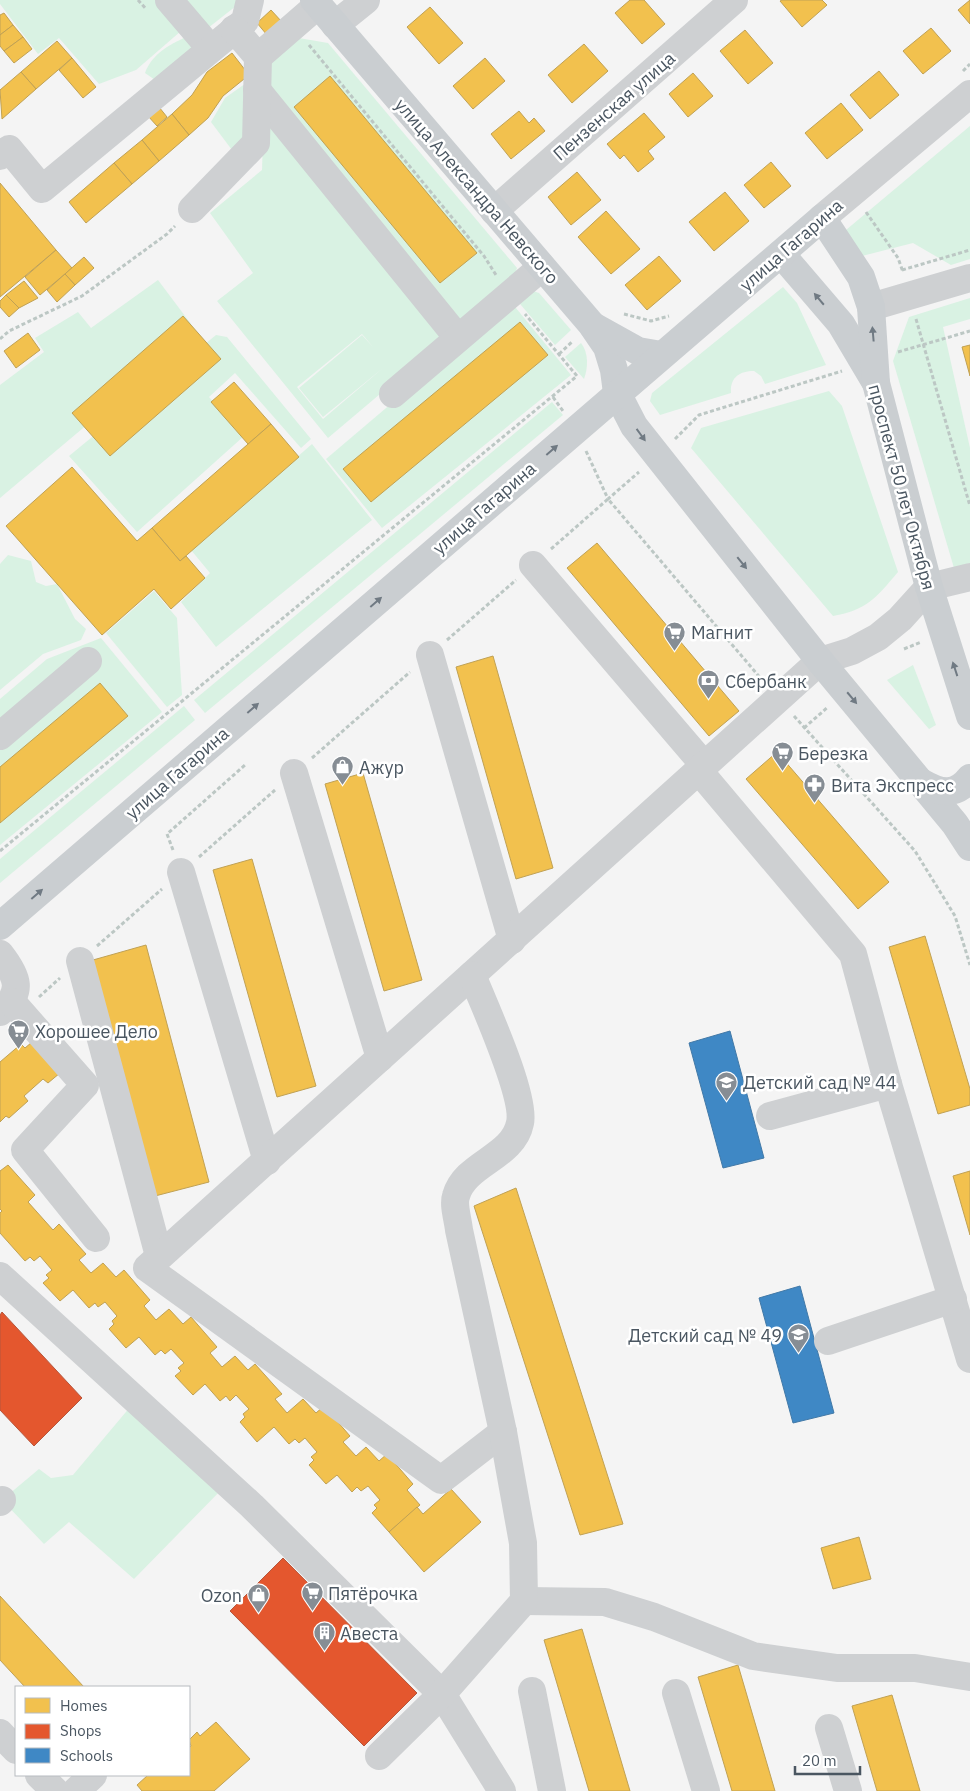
<svg xmlns="http://www.w3.org/2000/svg" width="970" height="1791" font-family="'IBM Plex Sans',sans-serif">
  <rect width="100%" height="100%" fill="#f4f4f4"/>
  <g fill="#d9f2e3" fill-rule="evenodd">
    <polygon points="0,0 155,0 181,31 136,70 99,84 59,38 38,54 0,4"/>
    <polygon points="184,0 238,0 236,6 208,28"/>
    <path d="M191 35 194 52 161 84 145 73C152 53 172 43 191 35Z"/>
    <polygon points="293,37 328,43 517,268 512,282 457,329 262,89 264,62"/>
    <polygon points="249,81 246,138 232,150 211,122 225,98"/>
    <path d="M264 107 451 334 328 438 217 301 253 273 210 213 262 170ZM362 334 373 347 362 335 299 388 323 417 383 368 323 419 297 387Z"/>
    <polygon points="970,126 970,259 951,265 913,243 862,256 846,230"/>
    <polygon points="158,280 197,332 0,498 0,385 44,352 35,338 78,312 91,328"/>
    <path d="M783 287 797 303 826 365 765 384 761 376 754 371C739 371 730 378 731 393L660 415 650 401 652 393Z"/>
    <polygon points="533,291 539,293 571,330 555,345 515,298"/>
    <polygon points="970,298 970,319 943,327 970,448 970,563 954,568 893,361 909,317"/>
    <polygon points="511,302 571,375 382,528 326,459"/>
    <polygon points="216,335 227,337 311,439 301,448 235,373 209,397 244,436 137,532 69,456"/>
    <path d="M581 343C589 353 588 368 584 379L565 357Z"/>
    <path d="M829 391 842 406 898 572C876 598 867 610 833 616L691 448 701 428Z"/>
    <polygon points="552,402 563,415 205,713 194,700"/>
    <polygon points="312,444 372,520 216,647 181,602 210,573 191,550"/>
    <polygon points="8,555 31,561 36,582 46,586 57,584 75,619 86,629 81,640 43,654 0,690 0,564"/>
    <polygon points="154,591 177,618 182,695 167,707 106,633"/>
    <polygon points="101,638 162,712 0,845 0,699 47,659"/>
    <polygon points="913,665 936,725 929,729 887,680"/>
    <polygon points="184,706 195,720 0,883 0,859"/>
    <polygon points="136,1400 223,1488 134,1579 69,1522 44,1544 2,1500 39,1469 51,1478 73,1475"/>
  </g>
  <g fill="#f2c14e" stroke="#c0a154">
    <polygon points="630,0 644,0 665,24 642,44 615,13"/>
    <polygon points="782,0 822,0 827,5 802,27 780,1"/>
    <polygon points="970,0 970,24 958,10"/>
    <polygon points="430,7 463,43 439,64 407,27"/>
    <polygon points="271,10 282,22 267,35 257,23"/>
    <polygon points="4,13 13,25 0,35 0,15"/>
    <polygon points="13,25 23,37 4,51 0,46 0,35"/>
    <polygon points="931,28 951,51 923,74 903,51"/>
    <polygon points="745,30 773,63 748,84 720,51"/>
    <polygon points="23,37 32,49 14,63 4,51"/>
    <polygon points="57,41 72,58 36,89 21,72"/>
    <polygon points="584,44 608,71 572,103 548,75"/>
    <polygon points="232,53 249,75 223,96 208,118 189,135 172,114 192,95 207,72"/>
    <polygon points="72,58 96,87 83,98 59,70"/>
    <polygon points="485,58 505,81 473,109 453,86"/>
    <polygon points="879,71 899,95 870,119 850,95"/>
    <polygon points="21,72 36,89 2,119 0,90"/>
    <polygon points="693,73 713,96 688,117 669,94"/>
    <polygon points="330,76 477,253 440,283 294,107"/>
    <polygon points="841,103 863,130 827,159 805,133"/>
    <polygon points="159,107 167,117 157,126 148,116"/>
    <polygon points="519,111 529,123 534,118 545,131 511,159 491,134"/>
    <polygon points="644,113 665,137 648,151 654,159 638,172 624,155 620,159 607,144"/>
    <polygon points="172,114 189,135 159,161 142,140"/>
    <polygon points="142,140 159,161 132,184 114,163"/>
    <polygon points="771,162 791,186 764,208 744,185"/>
    <polygon points="114,163 132,184 86,223 69,202"/>
    <polygon points="577,172 601,200 571,225 548,197"/>
    <polygon points="0,183 56,250 0,297"/>
    <polygon points="725,192 749,221 714,251 689,222"/>
    <polygon points="606,211 640,249 611,274 578,237"/>
    <polygon points="56,250 72,268 40,295 25,277"/>
    <polygon points="659,256 681,281 647,310 625,285"/>
    <polygon points="84,257 94,268 75,285 65,274"/>
    <polygon points="65,274 75,285 57,302 47,290"/>
    <polygon points="24,281 38,298 19,308 6,295"/>
    <polygon points="6,295 19,308 9,317 0,307 0,301"/>
    <polygon points="183,316 221,359 110,456 72,413"/>
    <polygon points="520,322 548,355 371,502 343,469"/>
    <polygon points="28,333 40,350 16,368 4,351"/>
    <polygon points="970,345 970,376 962,347"/>
    <polygon points="234,382 271,424 248,444 211,402"/>
    <polygon points="271,424 299,457 180,561 152,528"/>
    <polygon points="72,467 137,541 152,528 180,561 186,556 205,578 171,609 154,589 102,635 6,526"/>
    <polygon points="597,543 739,711 709,736 567,568"/>
    <polygon points="493,656 553,868 516,879 456,667"/>
    <polygon points="100,683 128,716 0,823 0,767"/>
    <polygon points="777,752 889,882 858,909 746,779"/>
    <polygon points="363,773 422,980 384,991 325,784"/>
    <polygon points="252,859 316,1086 277,1097 213,870"/>
    <polygon points="925,936 970,1089 970,1105 938,1114 889,947"/>
    <polygon points="146,945 209,1182 155,1196 93,960"/>
    <polygon points="38,1037 66,1068 48,1083 43,1079 24,1096 28,1101 9,1118 6,1116 0,1122 0,1062 21,1044 25,1048"/>
    <polygon points="8,1165 35,1195 28,1202 53,1230 59,1224 86,1254 79,1260 91,1273 103,1263 116,1277 124,1270 150,1300 144,1306 156,1320 169,1309 183,1324 191,1317 217,1347 210,1353 222,1367 235,1356 248,1370 255,1364 282,1394 275,1399 287,1413 303,1399 316,1413 324,1406 350,1436 343,1442 356,1456 366,1447 379,1461 387,1454 413,1484 407,1490 420,1505 389,1532 372,1513 377,1508 374,1505 380,1500 368,1486 361,1491 357,1487 352,1492 337,1475 326,1484 309,1465 314,1460 311,1457 317,1452 305,1438 299,1443 295,1439 289,1444 274,1427 257,1442 240,1422 245,1417 243,1414 249,1409 236,1395 230,1401 226,1396 220,1401 205,1384 193,1395 175,1376 181,1371 178,1368 184,1363 171,1349 165,1354 161,1350 155,1355 139,1337 126,1348 109,1329 114,1324 112,1321 117,1316 105,1302 98,1307 95,1303 89,1308 73,1290 60,1301 43,1283 49,1278 46,1275 52,1270 40,1256 34,1261 30,1257 25,1261 0,1233 0,1213 2,1211 0,1209 0,1171"/>
    <polygon points="970,1171 970,1235 953,1176"/>
    <polygon points="516,1188 623,1524 580,1535 474,1206"/>
    <polygon points="451,1489 481,1522 424,1572 389,1532 417,1507 423,1514"/>
    <polygon points="859,1537 871,1579 833,1589 821,1548"/>
    <polygon points="0,1596 84,1687 25,1687 0,1660"/>
    <polygon points="582,1629 630,1791 589,1791 544,1640"/>
    <polygon points="738,1665 775,1791 732,1791 698,1677"/>
    <polygon points="892,1695 920,1791 877,1791 852,1706"/>
    <polygon points="216,1722 250,1759 214,1791 142,1791 137,1785 148,1775 189,1775 189,1748 191,1746 189,1740 197,1732 200,1736"/>
  </g>
  <g fill="#e4572e" stroke="#b6573d">
    <polygon points="2,1312 82,1398 34,1446 0,1410 0,1315"/>
    <polygon points="283,1558 417,1693 364,1746 230,1611"/>
  </g>
  <g fill="#3f88c5" stroke="#4279a7">
    <polygon points="730,1031 764,1158 723,1168 689,1043"/>
    <polygon points="800,1286 834,1413 793,1423 759,1298"/>
  </g>
  <g fill="none" stroke-linecap="round" stroke-linejoin="round">
    <g stroke="#bcc7c4" stroke-width="3" stroke-dasharray="4 2.5" stroke-linecap="butt">
      <polyline points="138,0 146,9"/>
      <polyline points="309,45 484,256 496,275"/>
      <polyline points="963,71 970,64"/>
      <polyline points="866,212 898,258 903,272"/>
      <polyline points="902,270 970,250"/>
      <polyline points="624,314 651,321 669,316"/>
      <polyline points="916,319 970,506"/>
      <polyline points="0,339 9,331 82,296 167,234 175,226"/>
      <polyline points="898,352 970,331"/>
      <polyline points="559,354 573,341"/>
      <polyline points="553,397 563,411"/>
      <polyline points="675,439 699,415 842,371"/>
      <polyline points="586,451 608,499 639,472"/>
      <polyline points="551,549 608,499 763,681"/>
      <polyline points="447,640 516,580"/>
      <polyline points="904,649 921,642"/>
      <polyline points="794,716 915,851 955,916 970,965"/>
      <polyline points="804,728 828,707"/>
      <polyline points="312,758 410,672"/>
      <polyline points="173,850 167,834 245,765"/>
      <polyline points="0,851 577,376 525,314"/>
      <polyline points="199,857 275,790"/>
      <polyline points="97,946 162,889"/>
      <polyline points="39,997 60,978"/>
    </g>
    <g stroke="#ced0d2" stroke-width="28">
      <polyline points="169,0 210,48"/>
      <polyline points="335,25 366,0"/>
      <polyline points="258,57 318,5"/>
      <polyline points="257,90 458,338"/>
      <polyline points="0,156 9,149 42,189 245,21 250,0"/>
      <polyline points="192,209 256,143 258,57 234,29"/>
      <polyline points="494,211 734,0"/>
      <polyline points="822,218 970,94"/>
      <polyline points="871,307 970,278"/>
      <polyline points="393,394 542,267"/>
      <polyline points="533,565 705,766"/>
      <polyline points="430,655 512,940"/>
      <polyline points="0,736 88,661"/>
      <polyline points="699,771 853,954 888,1084 970,1359"/>
      <polyline points="294,773 380,1058"/>
      <polyline points="181,872 267,1161"/>
      <path d="M0 954C18 977 24 992 0 1012"/>
      <polyline points="80,961 159,1256"/>
      <polyline points="12,1002 85,1085 25,1150 96,1238"/>
      <polyline points="770,1116 888,1084"/>
      <polyline points="0,1276 252,1506 442,1694 502,1791"/>
      <polyline points="828,1341 953,1299"/>
      <polyline points="503,1432 441,1480 147,1268 820,661 852,651 878,637 900,619 929,587 970,577"/>
      <polyline points="0,1502 2,1500"/>
      <polyline points="524,1601 605,1602 654,1617 753,1656 837,1668 915,1668 970,1677"/>
      <polyline points="532,1691 552,1791"/>
      <polyline points="676,1693 706,1791"/>
      <polyline points="829,1728 848,1791"/>
      <polyline points="0,1733 16,1750"/>
      <path d="M379 1756 442 1694 524 1601 523 1543 503 1432 459 1230C458 1220 453 1205 456 1196 465 1163 513 1158 520 1123 526 1096 484 1005 472 975"/>
      <polyline points="39,1775 55,1791"/>
      <polyline points="76,1791 93,1775"/>
    </g>
    <g stroke="#caced1" stroke-width="28">
      <polyline points="314,0 592,325 607,347 614,370 617,393 634,426 820,661 955,824 970,847"/>
      <polyline points="781,254 841,324 876,383 929,587 970,716"/>
      <polyline points="593,326 638,351 661,355"/>
      <path d="M921 782C940 793 955 797 970 778"/>
      <polyline points="0,926 822,218 861,277 871,307 876,383"/>
    </g>
  </g>
  <defs><path id="oneway-solid" d="M-6-.8H1V-3.2L6.5 0L1 3.2V.8H-6Z" transform="scale(1.25)"/></defs>
  <g fill="#707a83">
    <use href="#oneway-solid" transform="translate(819 299) rotate(-130)"/>
    <use href="#oneway-solid" transform="translate(873 334) rotate(-95)"/>
    <use href="#oneway-solid" transform="translate(641 435) rotate(54)"/>
    <use href="#oneway-solid" transform="translate(552 450) rotate(-41)"/>
    <use href="#oneway-solid" transform="translate(742 563) rotate(51)"/>
    <use href="#oneway-solid" transform="translate(376 602) rotate(-41)"/>
    <use href="#oneway-solid" transform="translate(955 669) rotate(-108)"/>
    <use href="#oneway-solid" transform="translate(852 698) rotate(50)"/>
    <use href="#oneway-solid" transform="translate(253 708) rotate(-41)"/>
    <use href="#oneway-solid" transform="translate(37 894) rotate(-41)"/>
  </g>
  <defs>
    <symbol id="supermarket-pin" viewBox="-11 -11 22 30"><path d="M0 17L-7.5 6A9.5 9.5 0 1 1 7.5 6Z" fill="#868d94" stroke="#fff"/><path d="M-6-5.5h2.5l.6 2H6L4.5 2H-2.5L-4.4-4H-6ZM-1.5 3.2a1.3 1.3 0 1 0 .1 0ZM3 3.2a1.3 1.3 0 1 0 .1 0Z" fill="#fff"/></symbol>
    <symbol id="bank-pin" viewBox="-11 -11 22 30"><path d="M0 17L-7.5 6A9.5 9.5 0 1 1 7.5 6Z" fill="#868d94" stroke="#fff"/><path d="M-6-4H6V4H-6ZM0-2.3a2.3 2.3 0 1 0 0 4.6a2.3 2.3 0 1 0 0-4.6Z" fill="#fff"/></symbol>
    <symbol id="shop-pin" viewBox="-11 -11 22 30"><path d="M0 17L-7.5 6A9.5 9.5 0 1 1 7.5 6Z" fill="#868d94" stroke="#fff"/><path d="M-5-2.5h2.3a2.7 3.5 0 0 1 5.4 0H5L5.5 6h-11ZM-1.5-2.5h3a1.5 2.3 0 0 0-3 0Z" fill="#fff"/></symbol>
    <symbol id="pharmacy-pin" viewBox="-11 -11 22 30"><path d="M0 17L-7.5 6A9.5 9.5 0 1 1 7.5 6Z" fill="#868d94" stroke="#fff"/><path d="M-2-6h4v4h4v4h-4v4h-4v-4h-4v-4h4Z" fill="#fff"/></symbol>
    <symbol id="school-pin" viewBox="-11 -11 22 30"><path d="M0 17L-7.5 6A9.5 9.5 0 1 1 7.5 6Z" fill="#868d94" stroke="#fff"/><path d="M0-5L7-2L0 1L-7-2ZM-4 1L0 2.5L4 1V4Q0 6-4 4Z" fill="#fff"/></symbol>
    <symbol id="building-pin" viewBox="-11 -11 22 30"><path d="M0 17L-7.5 6A9.5 9.5 0 1 1 7.5 6Z" fill="#868d94" stroke="#fff"/><path d="M-4-6H4V6H1V3H-1V6H-4ZM-2.5-4.3h1.7v1.8h-1.7ZM.8-4.3h1.7v1.8H.8ZM-2.5-1h1.7V.8h-1.7ZM.8-1h1.7V.8H.8Z" fill="#fff"/></symbol>
  </defs>
  <g fill-rule="evenodd">
    <use href="#supermarket-pin" x="662" y="620" width="25" height="34"/>
    <use href="#bank-pin" x="696" y="668" width="25" height="34"/>
    <use href="#supermarket-pin" x="770" y="740" width="25" height="34"/>
    <use href="#shop-pin" x="330" y="754" width="25" height="34"/>
    <use href="#pharmacy-pin" x="802" y="772" width="25" height="34"/>
    <use href="#supermarket-pin" x="6" y="1018" width="25" height="34"/>
    <use href="#school-pin" x="714" y="1070" width="25" height="34"/>
    <use href="#school-pin" x="786" y="1322" width="25" height="34"/>
    <use href="#supermarket-pin" x="300" y="1580" width="25" height="34"/>
    <use href="#shop-pin" x="246" y="1582" width="25" height="34"/>
    <use href="#building-pin" x="312" y="1620" width="25" height="34"/>
  </g>
  <g text-anchor="middle" dominant-baseline="central" stroke-width="5" stroke-linejoin="round" paint-order="stroke">
    <g font-size="18" fill="#4a5661" stroke="#fff">
      <text transform="translate(614 106) rotate(-41)">Пензенская улица</text>
      <text transform="translate(477 191) rotate(49)">улица Александра Невского</text>
      <text transform="translate(791 245) rotate(-41)">улица Гагарина</text>
      <text transform="translate(902 487) rotate(75)">проспект 50 лет Октября</text>
      <text transform="translate(484 508) rotate(-41)">улица Гагарина</text>
      <text transform="translate(177 773) rotate(-41)">улица Гагарина</text>
    </g>
    <g font-size="18" fill="#4a5661" stroke="#fff" text-anchor="start">
      <text x="691" y="632">Магнит</text>
      <text x="725" y="681">Сбербанк</text>
      <text x="798" y="753">Березка</text>
      <text x="359" y="767">Ажур</text>
      <text x="831" y="785">Вита Экспресс</text>
      <text x="35" y="1031">Хорошее Дело</text>
      <text x="743" y="1082">Детский сад № 44</text>
      <text x="782" y="1335" text-anchor="end">Детский сад № 49</text>
      <text x="328" y="1593">Пятёрочка</text>
      <text x="242" y="1595" text-anchor="end">Ozon</text>
      <text x="340" y="1633">Авеста</text>
    </g>
  </g>
  <rect x="15" y="1686" width="175" height="90" fill="#ffffff" stroke="#b7bbc0"/>
  <rect x="25" y="1698" width="25" height="15" fill="#f2c14e" stroke="#b7bbc0"/>
  <text x="60" y="1711" font-size="15" fill="#4a5661">Homes</text>
  <rect x="25" y="1724" width="25" height="15" fill="#e4572e" stroke="#b7bbc0"/>
  <text x="60" y="1736" font-size="15" fill="#4a5661">Shops</text>
  <rect x="25" y="1748" width="25" height="15" fill="#3f88c5" stroke="#b7bbc0"/>
  <text x="60" y="1761" font-size="15" fill="#4a5661">Schools</text>
  <path d="M795 1766v8h65v-8" fill="none" stroke="#4a5661" stroke-width="2.5"/>
  <text x="802" y="1766" font-size="15" fill="#4a5661" stroke="#ffffff" stroke-width="4" paint-order="stroke">20 m</text>
</svg>
